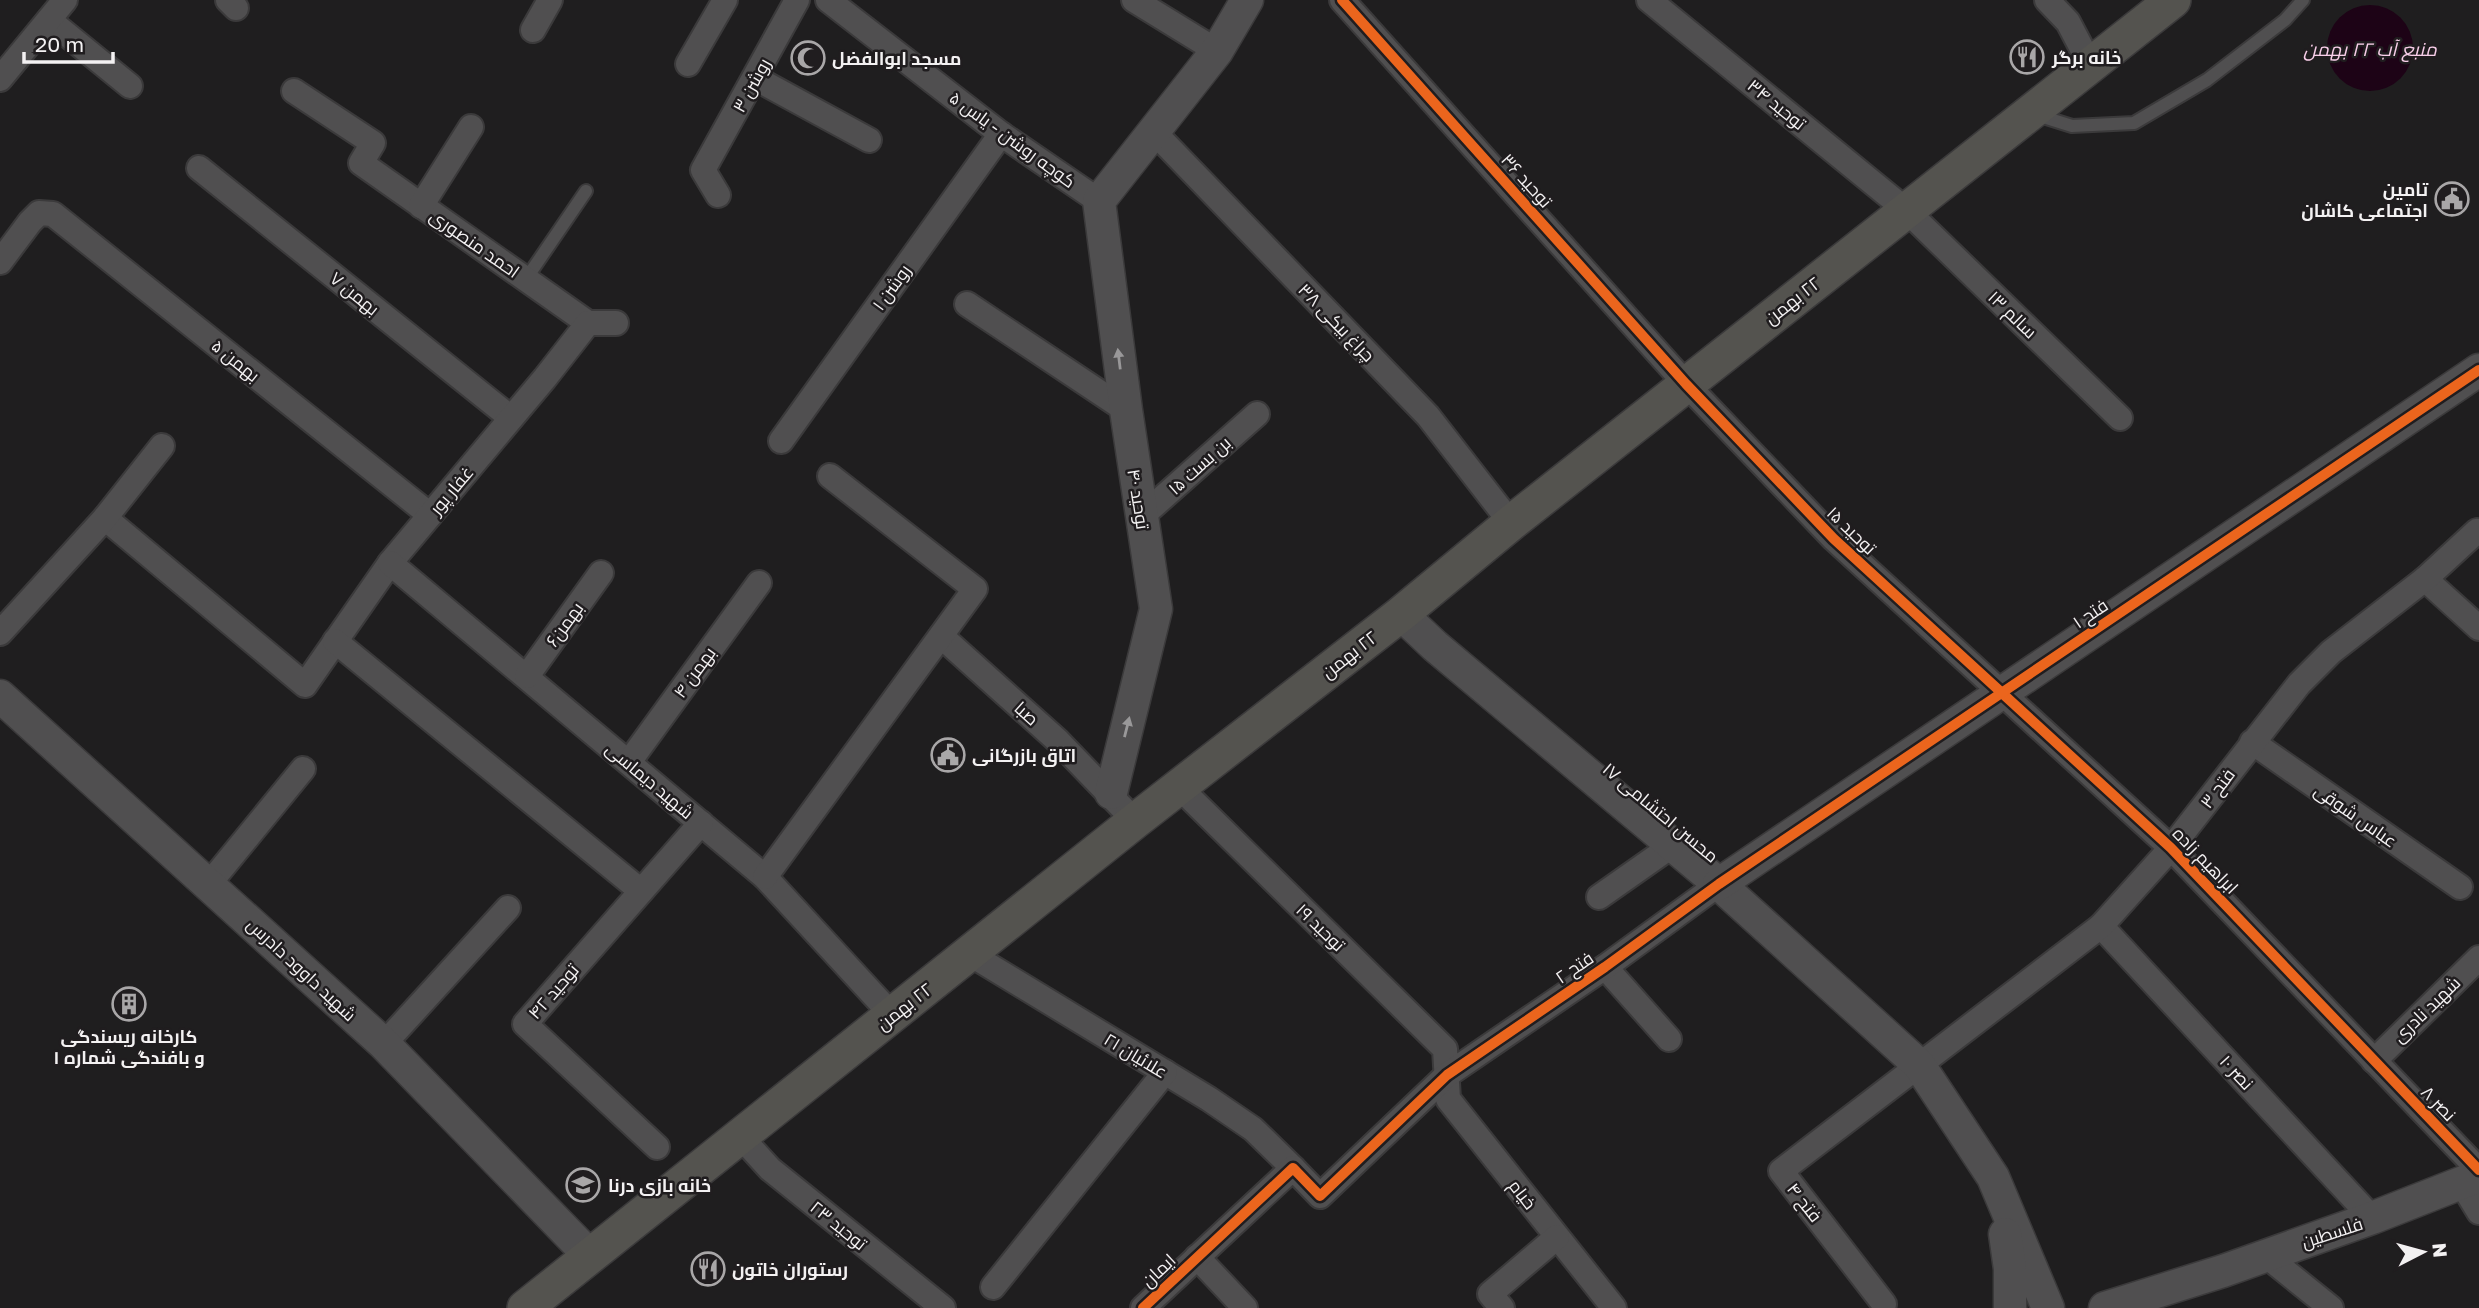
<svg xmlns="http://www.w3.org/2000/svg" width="2479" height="1308" font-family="'Golos Text',Cairo,sans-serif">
  <rect width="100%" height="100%" fill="#1f1e1f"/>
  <circle fill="#1d0316" cx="2370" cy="48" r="43"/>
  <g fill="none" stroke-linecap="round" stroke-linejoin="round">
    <defs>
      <g id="service">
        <polyline points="2037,115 2072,126 2134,123 2207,80 2285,20 2303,0"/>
        <polyline points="526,279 586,191"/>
      </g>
      <g id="minor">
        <polyline points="228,0 236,8"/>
        <polyline points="828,0 1001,134 1099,201"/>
        <polyline points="1134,0 1217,51"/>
        <polyline points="1342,0 1686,384 1834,539 2171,848 2479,1170"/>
        <polyline points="1649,0 1906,210 2120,418"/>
        <polyline points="2047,0 2068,22 2090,64"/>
        <polyline points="49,20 130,86"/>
        <polyline points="533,30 550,0"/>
        <polyline points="688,64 725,0"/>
        <polyline points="755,78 869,140"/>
        <polyline points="0,79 65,0"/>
        <polyline points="294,91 373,143 361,163 588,323"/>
        <polyline points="1153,131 1428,416 1511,523"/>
        <polyline points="199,168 511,418"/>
        <polyline points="718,195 703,170 797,0"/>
        <polyline points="421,206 471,127"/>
        <polyline points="0,262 30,222 39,213 53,214 430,515"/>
        <polyline points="967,304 1126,410"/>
        <polyline points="781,441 1001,134"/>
        <polyline points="1142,516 1257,414"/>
        <polyline points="105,518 305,685 390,563 545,378 588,323 616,323"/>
        <polyline points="390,563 765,877 892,1015"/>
        <polyline points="2425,579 2479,628"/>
        <polyline points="0,633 105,518 162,446"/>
        <polyline points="941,636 1058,741 1135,821"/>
        <polyline points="335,641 641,891"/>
        <polyline points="527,676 601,573"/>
        <polyline points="2252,742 2460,887"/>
        <polyline points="629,762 759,583"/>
        <polyline points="1179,787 1445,1049 1448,1099 1614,1308"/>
        <polyline points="765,877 975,589 830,476"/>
        <polyline points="209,884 303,769"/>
        <polyline points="1599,897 1673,845"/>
        <polyline points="2101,926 2372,1218"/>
        <polyline points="970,954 1209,1099 1253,1129 1293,1168"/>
        <polyline points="1605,967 1669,1039"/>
        <polyline points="384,1044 508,908"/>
        <polyline points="2374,1061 2479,958"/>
        <polyline points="740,1136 770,1169 943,1308"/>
        <polyline points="657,1147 525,1024 701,823"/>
        <polyline points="2462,1184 2479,1212"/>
        <polyline points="2264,1254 2331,1308"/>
        <polyline points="1197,1257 1245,1308"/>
        <polyline points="993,1287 1165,1072"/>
        <polyline points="1884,1304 1781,1171 2101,926 2171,848 2299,684 2331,652 2425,579 2477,531 2479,532"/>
        <polyline points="1143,1308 1293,1168 1320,1196 1447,1075 1605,967 1719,884"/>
        <polyline points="1502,1308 1490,1294 1557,1237"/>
      </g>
      <g id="tertiary">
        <polyline points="1401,614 1435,646 1719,884 1919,1065 1993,1177 2048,1308"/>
        <polyline points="0,696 384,1044 590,1256"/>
        <polyline points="1111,793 1156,609 1126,410 1099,201 1217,51 1247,0"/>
        <polyline points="1719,884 2479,370"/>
        <polyline points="2005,1234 2010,1269 2010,1308"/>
        <polyline points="2105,1308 2223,1271 2372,1218 2479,1176"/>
      </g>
      <polyline id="secondary" points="525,1308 1135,821 1401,614 1511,523 2173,0"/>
    </defs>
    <use href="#service" stroke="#3b3a3b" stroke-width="16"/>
    <use href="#minor" stroke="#3b3a3b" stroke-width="28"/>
    <use href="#tertiary" stroke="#3b3a3b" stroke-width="35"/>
    <use href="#secondary" stroke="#3b3a3b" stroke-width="38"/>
    <use href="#service" stroke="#504f50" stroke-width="12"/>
    <use href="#minor" stroke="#504f50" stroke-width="24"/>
    <use href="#tertiary" stroke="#504f50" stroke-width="32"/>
    <use href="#secondary" stroke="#54534f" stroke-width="35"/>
    <defs>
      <g id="cycleway">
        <polyline points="1342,0 1686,384 1834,539 2171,848 2479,1170"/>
        <polyline points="1143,1308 1293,1168 1320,1196 1447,1075 1605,967 1719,884 2479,370"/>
      </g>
    </defs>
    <use href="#cycleway" stroke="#201d1f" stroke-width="15"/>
    <use href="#cycleway" stroke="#eb651d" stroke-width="10"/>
  </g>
  <defs><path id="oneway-solid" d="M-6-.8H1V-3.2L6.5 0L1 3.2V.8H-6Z" transform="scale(1.75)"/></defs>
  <g fill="#999899">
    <use href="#oneway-solid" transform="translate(1119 359) rotate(-97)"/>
    <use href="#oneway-solid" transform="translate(1127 727) rotate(-76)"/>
  </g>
  <defs>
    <symbol id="restaurant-ring" viewBox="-11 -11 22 22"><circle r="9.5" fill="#201d1f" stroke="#a9a7a8" stroke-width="1.5"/><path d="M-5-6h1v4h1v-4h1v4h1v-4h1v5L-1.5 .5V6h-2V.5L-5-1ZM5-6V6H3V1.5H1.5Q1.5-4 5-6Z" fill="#a9a7a8"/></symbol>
    <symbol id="mosque-ring" viewBox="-11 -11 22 22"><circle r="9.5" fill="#201d1f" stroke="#a9a7a8" stroke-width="1.5"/><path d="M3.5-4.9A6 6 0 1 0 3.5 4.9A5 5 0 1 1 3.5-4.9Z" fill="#a9a7a8"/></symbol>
    <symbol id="civic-ring" viewBox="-11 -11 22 22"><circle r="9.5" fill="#201d1f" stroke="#a9a7a8" stroke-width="1.5"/><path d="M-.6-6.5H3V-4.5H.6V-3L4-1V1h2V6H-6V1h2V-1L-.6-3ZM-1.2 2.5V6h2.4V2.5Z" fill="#a9a7a8"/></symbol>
    <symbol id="building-ring" viewBox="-11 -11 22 22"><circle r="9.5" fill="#201d1f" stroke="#a9a7a8" stroke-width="1.5"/><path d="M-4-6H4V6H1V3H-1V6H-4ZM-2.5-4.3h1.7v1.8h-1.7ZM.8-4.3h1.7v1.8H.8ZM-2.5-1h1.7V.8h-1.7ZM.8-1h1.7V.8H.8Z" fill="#a9a7a8"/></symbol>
    <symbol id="school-ring" viewBox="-11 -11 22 22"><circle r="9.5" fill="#201d1f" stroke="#a9a7a8" stroke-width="1.5"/><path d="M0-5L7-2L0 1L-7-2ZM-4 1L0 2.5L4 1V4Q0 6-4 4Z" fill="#a9a7a8"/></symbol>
  </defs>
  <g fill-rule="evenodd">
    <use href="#restaurant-ring" x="2008" y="38" width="38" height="38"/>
    <use href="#mosque-ring" x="789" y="39" width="38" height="38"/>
    <use href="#civic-ring" x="2433" y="180" width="38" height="38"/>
    <use href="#civic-ring" x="929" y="736" width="38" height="38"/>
    <use href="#building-ring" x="110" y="985" width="38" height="38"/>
    <use href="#school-ring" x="564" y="1166" width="38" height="38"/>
    <use href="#restaurant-ring" x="689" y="1250" width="38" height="38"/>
  </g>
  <g text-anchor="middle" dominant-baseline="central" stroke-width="5" stroke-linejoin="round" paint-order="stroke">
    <g font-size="18" font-weight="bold" fill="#f3f1f2" stroke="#201d1f" text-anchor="start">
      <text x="2052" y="57">خانه برگر</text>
      <text x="832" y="58">مسجد ابوالفضل</text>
      <text x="2428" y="189" text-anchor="end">تامین<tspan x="2428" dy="21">اجتماعی کاشان</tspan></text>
      <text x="972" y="755">اتاق بازرگانی</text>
      <text x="129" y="1036" text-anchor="middle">کارخانه ریسندگی<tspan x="129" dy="21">و بافندگی شماره ۱</tspan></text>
      <text x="608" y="1185">خانه بازی درنا</text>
      <text x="732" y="1269">رستوران خاتون</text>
    </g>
    <g font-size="18" fill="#f3f1f2" stroke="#201d1f">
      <text transform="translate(751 85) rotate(-61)">روشن ۳</text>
      <text transform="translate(1777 104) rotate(39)">توحید ۳۴</text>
      <text transform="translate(1013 139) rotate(36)">کوچه روشن - یاس ۵</text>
      <text transform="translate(1527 180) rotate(48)">توحید ۳۶</text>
      <text transform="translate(475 243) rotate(35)">احمد منصوری</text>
      <text transform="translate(891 287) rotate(-54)">روشن ۱</text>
      <text transform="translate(355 293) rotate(39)">بهمن ۷</text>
      <text transform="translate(1792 300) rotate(-38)">٢٢ بهمن</text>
      <text transform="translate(2013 314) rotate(44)">سالم ۱۳</text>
      <text transform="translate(1337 322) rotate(46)">چراغ بیکی ۳۸</text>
      <text transform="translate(236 360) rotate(39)">بهمن ۵</text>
      <text transform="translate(1199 465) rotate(-42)">بن بست ۱۵</text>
      <text transform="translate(451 490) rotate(-50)">غفار پور</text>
      <text transform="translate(1139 499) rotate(81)">توحید ۴۰</text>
      <text transform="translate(1852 530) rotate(44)">توحید ۱۵</text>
      <text transform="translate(2090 613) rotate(-34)">فتح ۱</text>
      <text transform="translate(564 624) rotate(-54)">بهمن۶</text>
      <text transform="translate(1349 654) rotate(-38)">٢٢ بهمن</text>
      <text transform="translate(694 672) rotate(-54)">بهمن ۴</text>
      <text transform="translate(1027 713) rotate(42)">صبا</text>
      <text transform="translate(650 780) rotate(40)">شهید دیماسی</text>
      <text transform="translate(2217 788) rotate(-53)">فتح ۳</text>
      <text transform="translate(1661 812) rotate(40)">محسن احتشامی ۱۷</text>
      <text transform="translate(2356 815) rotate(35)">عباس شوقی</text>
      <text transform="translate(2206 860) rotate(46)">ابراهیم زاده</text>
      <text transform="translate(1321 927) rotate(44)">توحید ۱۹</text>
      <text transform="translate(1574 967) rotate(-34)">فتح ۲</text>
      <text transform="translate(302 969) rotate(43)">شهید داوود دادرس</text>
      <text transform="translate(553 991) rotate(-49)">توحید ۴۲</text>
      <text transform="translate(904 1006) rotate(-38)">٢٢ بهمن</text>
      <text transform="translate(2426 1009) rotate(-44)">شهید نادری</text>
      <text transform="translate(1136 1055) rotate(31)">علائیان ۲۱</text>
      <text transform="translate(2237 1072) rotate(47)">نصر ۱۰</text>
      <text transform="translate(2439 1103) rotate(46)">نصر ۸</text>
      <text transform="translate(1523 1194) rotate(52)">خیام</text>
      <text transform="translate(1805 1202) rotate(52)">فتح ۴</text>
      <text transform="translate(839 1225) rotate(39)">توحید ۲۳</text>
      <text transform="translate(2332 1232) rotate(-18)">فلسطین</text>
      <text transform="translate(1158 1270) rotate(-43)">ایمان</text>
    </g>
    <g font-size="19" font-style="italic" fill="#f8cee9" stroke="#201d1f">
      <text x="2370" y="48">منبع آب ۲۲ بهمن</text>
    </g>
  </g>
  <g transform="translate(2423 1252) rotate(84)" stroke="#201d1f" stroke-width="5" paint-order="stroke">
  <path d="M0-5L12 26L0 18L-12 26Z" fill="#f3f1f2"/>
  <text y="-10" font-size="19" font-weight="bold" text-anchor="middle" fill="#f3f1f2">N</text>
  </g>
  <path d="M24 52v10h89v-10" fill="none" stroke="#f3f1f2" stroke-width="3.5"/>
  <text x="35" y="52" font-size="21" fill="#f3f1f2" stroke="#201d1f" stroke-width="5" paint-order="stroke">20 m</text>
</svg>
